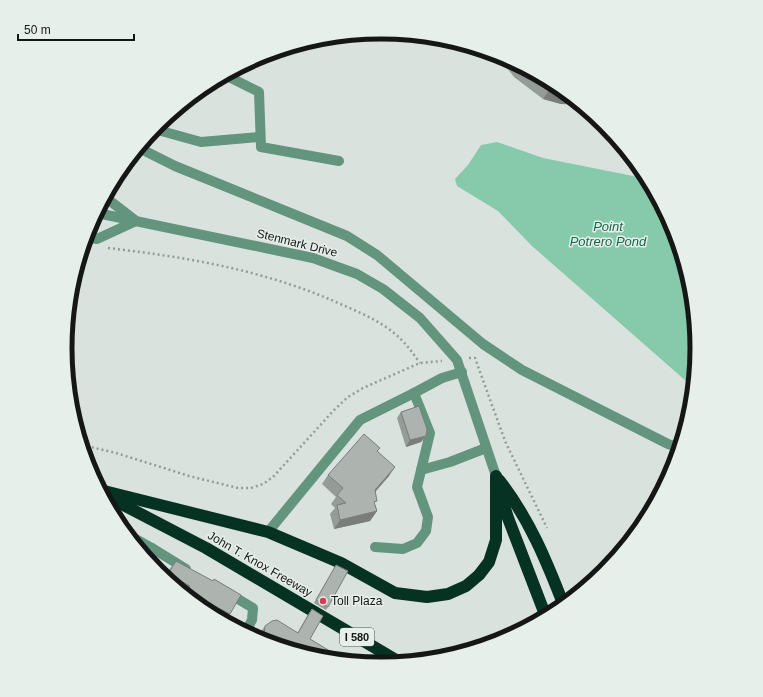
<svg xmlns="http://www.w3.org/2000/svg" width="763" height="697" font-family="Arial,sans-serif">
  <rect width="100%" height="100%" fill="#dae2de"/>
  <polygon fill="#87c9ab" points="497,142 543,158 648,179 674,228 692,287 698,349 694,388 532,246 498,211 457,186 455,179 468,165 481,145"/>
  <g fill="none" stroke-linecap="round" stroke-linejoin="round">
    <g stroke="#959b98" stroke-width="2.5" stroke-dasharray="2 3" stroke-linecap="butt">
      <path d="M108 248C186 257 263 270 336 302 356 311 377 319 394 333 405 342 412 352 420 363"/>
      <polyline points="469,358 475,358 505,441 547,528"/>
      <polyline points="82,445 116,453 189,476 238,488 251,488 263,484 273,477 335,409 348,397 363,388 420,363 442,361"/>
    </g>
    <g stroke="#63947e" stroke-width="10">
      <polyline points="225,75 259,92 261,147 339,161"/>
      <polyline points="154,129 201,142 260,137"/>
      <polyline points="139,148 175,166 347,236 377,255 483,344 522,370 668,444 681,448"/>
      <polyline points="97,213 313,258 357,274 383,289 420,318 457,360 496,476"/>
      <polyline points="86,237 97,239 136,221 105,197"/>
      <polyline points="414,393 442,378 462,372"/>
      <polyline points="421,470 450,462 486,448"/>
      <polyline points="268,532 360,420 414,393 430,433 417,487 428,517 426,531 417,543 403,549 375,547"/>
      <polyline points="125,533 152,548 146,558"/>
      <polyline points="152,548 186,569"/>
      <polyline points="228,593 253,608 252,620 245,633"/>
    </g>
    <g stroke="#053222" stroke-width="12">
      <path d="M499 480C529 518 547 562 564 606"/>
      <polyline points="100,490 268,532 341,563 395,593 427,597 448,594 466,586 479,575 489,562 496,540 496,476"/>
      <polyline points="501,495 508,518 546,617"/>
      <polyline points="110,498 206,548 401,663"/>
    </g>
  </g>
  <g fill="#959b97">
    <polygon points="500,55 558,85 561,104 543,99 514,77 504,64"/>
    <polygon points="401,412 426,436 421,442 406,447 397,418"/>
    <polygon points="378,451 389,476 375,492 375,505 377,511 370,521 334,529 330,514 335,508 331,504 336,497 322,484 328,475"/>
    <polygon points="176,561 230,614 225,622 205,612 165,578 169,570"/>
    <polygon points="336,565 328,607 326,610 314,603"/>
    <polygon points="312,609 310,639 320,659 259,640 259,634 265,626 298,632 307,616"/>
  </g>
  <g fill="#797e7b">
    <polygon points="552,86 563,90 581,105 561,104 543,99"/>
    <polygon points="426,436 421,442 406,447 410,440"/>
    <polygon points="395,467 389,476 368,500 375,490"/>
    <polygon points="377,511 370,521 334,529 340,520"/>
  </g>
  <g fill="#adb4b0" stroke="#797e7b">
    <polygon points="530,71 558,85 563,90 552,86"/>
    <polygon points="419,406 427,429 426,436 410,440 401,412"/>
    <polygon points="364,434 380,448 377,451 395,467 375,490 377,501 374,502 377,511 340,520 337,505 346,503 337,495 343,488 328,475"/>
    <polygon points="176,561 213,581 214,579 241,595 230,614 207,602 205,606 185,595 190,586 168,574"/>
    <polygon points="336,565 348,571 328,607 316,600"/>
    <polygon points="312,609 323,616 310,639 338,656 335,660 320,659 270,644 270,642 264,635 265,626 272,621 277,620 298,633"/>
  </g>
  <circle fill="#ce3e58" stroke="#e7efeb" stroke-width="1.5" cx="323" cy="601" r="4"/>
  <g text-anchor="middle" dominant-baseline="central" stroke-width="3" stroke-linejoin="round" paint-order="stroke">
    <rect fill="#e7efeb" stroke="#535855" stroke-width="1" x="340" y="628" width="34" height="18" rx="3"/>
    <g font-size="11" font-weight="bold" fill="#141715">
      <text x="357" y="637">I 580</text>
    </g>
    <g font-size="12" fill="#141715" stroke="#e7efeb">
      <text transform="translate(297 243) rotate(14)">Stenmark Drive</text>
      <text transform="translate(260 564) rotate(30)">John T. Knox Freeway</text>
    </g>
    <g font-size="12" fill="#141715" stroke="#e7efeb" text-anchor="start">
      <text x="331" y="601">Toll Plaza</text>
    </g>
    <g font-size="13" font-style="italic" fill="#17664a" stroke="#e7efeb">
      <text x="608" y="226">Point<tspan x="608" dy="15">Potrero Pond</tspan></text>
    </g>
  </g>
  <path d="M0 0H763V697H0ZM72 348a309 309 0 1 1 618 0a309 309 0 1 1-618 0Z" fill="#e7efeb" fill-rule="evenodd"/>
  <path fill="none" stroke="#141715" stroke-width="5" d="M72 348a309 309 0 1 1 618 0a309 309 0 1 1-618 0Z"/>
  <path d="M18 34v6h116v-6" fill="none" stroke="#141715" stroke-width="2"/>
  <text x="24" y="34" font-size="12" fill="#141715" stroke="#e7efeb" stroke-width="3" paint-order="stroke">50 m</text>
</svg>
